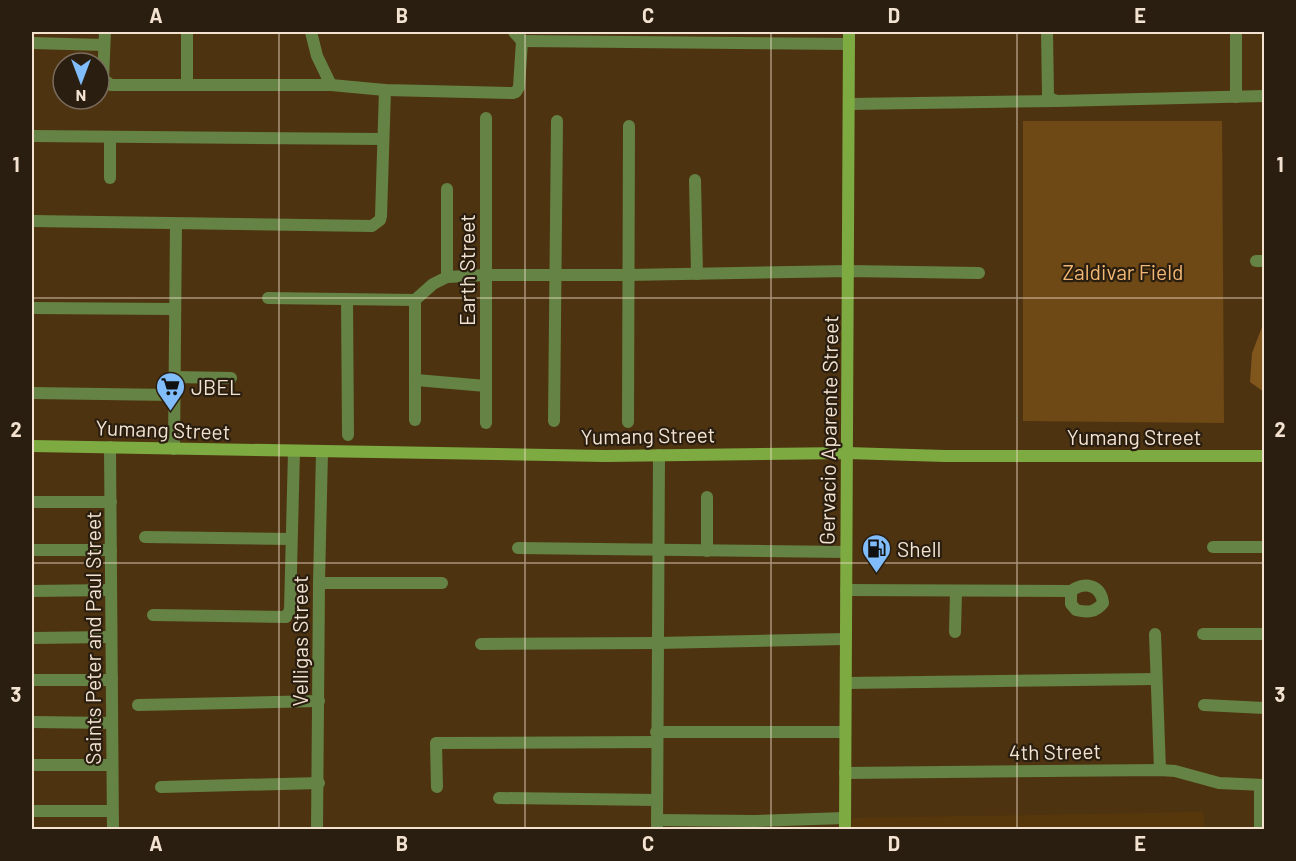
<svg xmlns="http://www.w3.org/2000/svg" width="1296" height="861" font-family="Barlow,sans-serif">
  <rect width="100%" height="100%" fill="#4e3311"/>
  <polygon fill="#56370b" points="1203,812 1205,829 852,829 852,818"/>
  <polygon fill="#6f4915" points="1023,121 1222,121 1224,423 1023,421"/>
  <polygon fill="#81561d" points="1264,279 1264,392 1250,382 1252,353 1264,322"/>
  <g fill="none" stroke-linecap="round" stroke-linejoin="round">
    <g stroke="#658344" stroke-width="12">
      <polyline points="105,32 103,79 111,85 331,85 385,90 513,93 516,92 519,87 522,41 514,32"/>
      <polyline points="311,32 317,56 331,85"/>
      <polyline points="1047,32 1048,95 1051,99 1057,101 1264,96"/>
      <polyline points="522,41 849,44"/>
      <polyline points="32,43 104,45"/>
      <polyline points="187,83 187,32"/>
      <polyline points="1236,97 1236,32"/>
      <polyline points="849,104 1056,101"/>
      <polyline points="486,118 486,423"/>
      <polyline points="32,136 382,139"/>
      <polyline points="110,178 110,137"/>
      <polyline points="695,180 697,274"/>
      <polyline points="447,189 447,277"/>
      <polyline points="32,221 372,226 380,220 381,216 385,90"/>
      <polyline points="1256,261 1264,261"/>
      <polyline points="268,298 415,300 433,284 447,277 486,275 627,275 849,271 979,273"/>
      <polyline points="347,299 348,435"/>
      <polyline points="415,300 415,420"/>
      <polyline points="32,308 174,309"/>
      <polyline points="174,377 231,378"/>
      <polyline points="416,380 486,386"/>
      <polyline points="32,393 173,395"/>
      <polyline points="554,421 557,121"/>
      <polyline points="628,422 629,126"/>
      <polyline points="110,447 113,830"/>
      <polyline points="174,449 176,224"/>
      <polyline points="32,502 111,502"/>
      <polyline points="145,537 290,539"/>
      <polyline points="1213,547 1264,547"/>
      <polyline points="518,548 846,552"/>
      <polyline points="32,550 111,550"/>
      <polyline points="707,551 707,497"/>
      <polyline points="319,583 442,583"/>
      <path d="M846 590 1071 591C1085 581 1101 585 1103 603 1096 612 1088 613 1076 610L1071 604V591"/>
      <polyline points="32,591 111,590"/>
      <polyline points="153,615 286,617 290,610 294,451"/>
      <polyline points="955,632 956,591"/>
      <polyline points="1155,634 1160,770"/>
      <polyline points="1203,634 1264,634"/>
      <polyline points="32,638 111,637"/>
      <polyline points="481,644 657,643 845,639"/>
      <polyline points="32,680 112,680"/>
      <polyline points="846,683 1156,679"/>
      <polyline points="138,705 319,701"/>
      <polyline points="1204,705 1264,708"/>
      <polyline points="32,722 112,723"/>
      <polyline points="656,732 845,732"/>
      <polyline points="32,765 112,765"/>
      <polyline points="845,773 1160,770 1175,771 1219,783 1264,785"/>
      <polyline points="161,787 319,783"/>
      <polyline points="437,787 436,743 656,742"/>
      <polyline points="499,798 657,800"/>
      <polyline points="32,811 112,811"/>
      <polyline points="657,820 754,821 845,818"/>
      <polyline points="317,830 319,583 322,452"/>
      <polyline points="657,830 659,455"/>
      <polyline points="1260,830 1260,785"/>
    </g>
    <g stroke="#7dab42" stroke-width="12">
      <polyline points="32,446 605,456 847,453 945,456 1264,456"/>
      <polyline points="845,830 849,32"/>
    </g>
  </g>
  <path fill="none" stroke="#f3e2d0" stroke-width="1.5" stroke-opacity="0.55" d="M279 32V830M525 32V830M771 32V830M1017 32V830M32 298H1264M32 563H1264"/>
  <defs>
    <symbol id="supermarket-pin" viewBox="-11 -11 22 30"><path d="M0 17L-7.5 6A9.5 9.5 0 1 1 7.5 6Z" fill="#80bdfa" stroke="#2a1e10"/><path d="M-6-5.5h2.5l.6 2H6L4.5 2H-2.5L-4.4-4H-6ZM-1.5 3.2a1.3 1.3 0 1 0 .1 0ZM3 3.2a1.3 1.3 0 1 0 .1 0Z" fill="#111"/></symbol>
    <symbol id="fuel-pin" viewBox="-11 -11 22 30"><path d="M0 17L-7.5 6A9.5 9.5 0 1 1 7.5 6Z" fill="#80bdfa" stroke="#2a1e10"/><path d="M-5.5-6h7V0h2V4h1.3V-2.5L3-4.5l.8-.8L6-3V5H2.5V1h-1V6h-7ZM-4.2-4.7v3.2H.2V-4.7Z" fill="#111"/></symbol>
  </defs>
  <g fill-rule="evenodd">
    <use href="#supermarket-pin" x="154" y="370" width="33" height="45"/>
    <use href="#fuel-pin" x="860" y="532" width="33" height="45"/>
  </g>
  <g text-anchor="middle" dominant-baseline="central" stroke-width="4.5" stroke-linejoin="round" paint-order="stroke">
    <g font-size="21" fill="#f3e2d0" stroke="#2a1e10">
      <text transform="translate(466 270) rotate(-90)">Earth Street</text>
      <text transform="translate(163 429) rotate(2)">Yumang Street</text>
      <text transform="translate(828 430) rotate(-89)">Gervacio Aparente Street</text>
      <text transform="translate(648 435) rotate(-1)">Yumang Street</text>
      <text x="1134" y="436">Yumang Street</text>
      <text transform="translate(92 638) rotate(-90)">Saints Peter and Paul Street</text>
      <text transform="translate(299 641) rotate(-90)">Velligas Street</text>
      <text transform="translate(1055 751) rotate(-1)">4th Street</text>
    </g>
    <g font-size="21" fill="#f2b773" stroke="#2a1e10">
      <text x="1123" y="271">Zaldivar Field</text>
    </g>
    <g font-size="21" fill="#f3e2d0" stroke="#2a1e10" text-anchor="start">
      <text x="191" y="386">JBEL</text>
      <text x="897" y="548">Shell</text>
    </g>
  </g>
  <rect width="1296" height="861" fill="none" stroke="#2a1e10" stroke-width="66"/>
  <g transform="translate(81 81) rotate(180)"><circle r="28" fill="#2a1e10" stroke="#7a6c5d" stroke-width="1.5"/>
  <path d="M0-4.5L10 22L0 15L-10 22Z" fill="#80bdfa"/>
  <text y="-9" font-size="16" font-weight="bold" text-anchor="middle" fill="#f3e2d0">N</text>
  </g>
  <rect x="33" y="33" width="1230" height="795" fill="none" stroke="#f3e2d0" stroke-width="2"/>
  <g font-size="20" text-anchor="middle" font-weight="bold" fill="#f3e2d0">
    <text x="156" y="23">A</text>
    <text x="402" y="23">B</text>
    <text x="648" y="23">C</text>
    <text x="894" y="23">D</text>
    <text x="1140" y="23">E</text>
    <text x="16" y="172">1</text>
    <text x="1280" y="172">1</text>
    <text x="16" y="437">2</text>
    <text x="1280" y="437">2</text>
    <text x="16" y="702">3</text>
    <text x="1280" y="702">3</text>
    <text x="156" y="851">A</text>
    <text x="402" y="851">B</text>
    <text x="648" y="851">C</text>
    <text x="894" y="851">D</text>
    <text x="1140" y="851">E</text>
  </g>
</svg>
